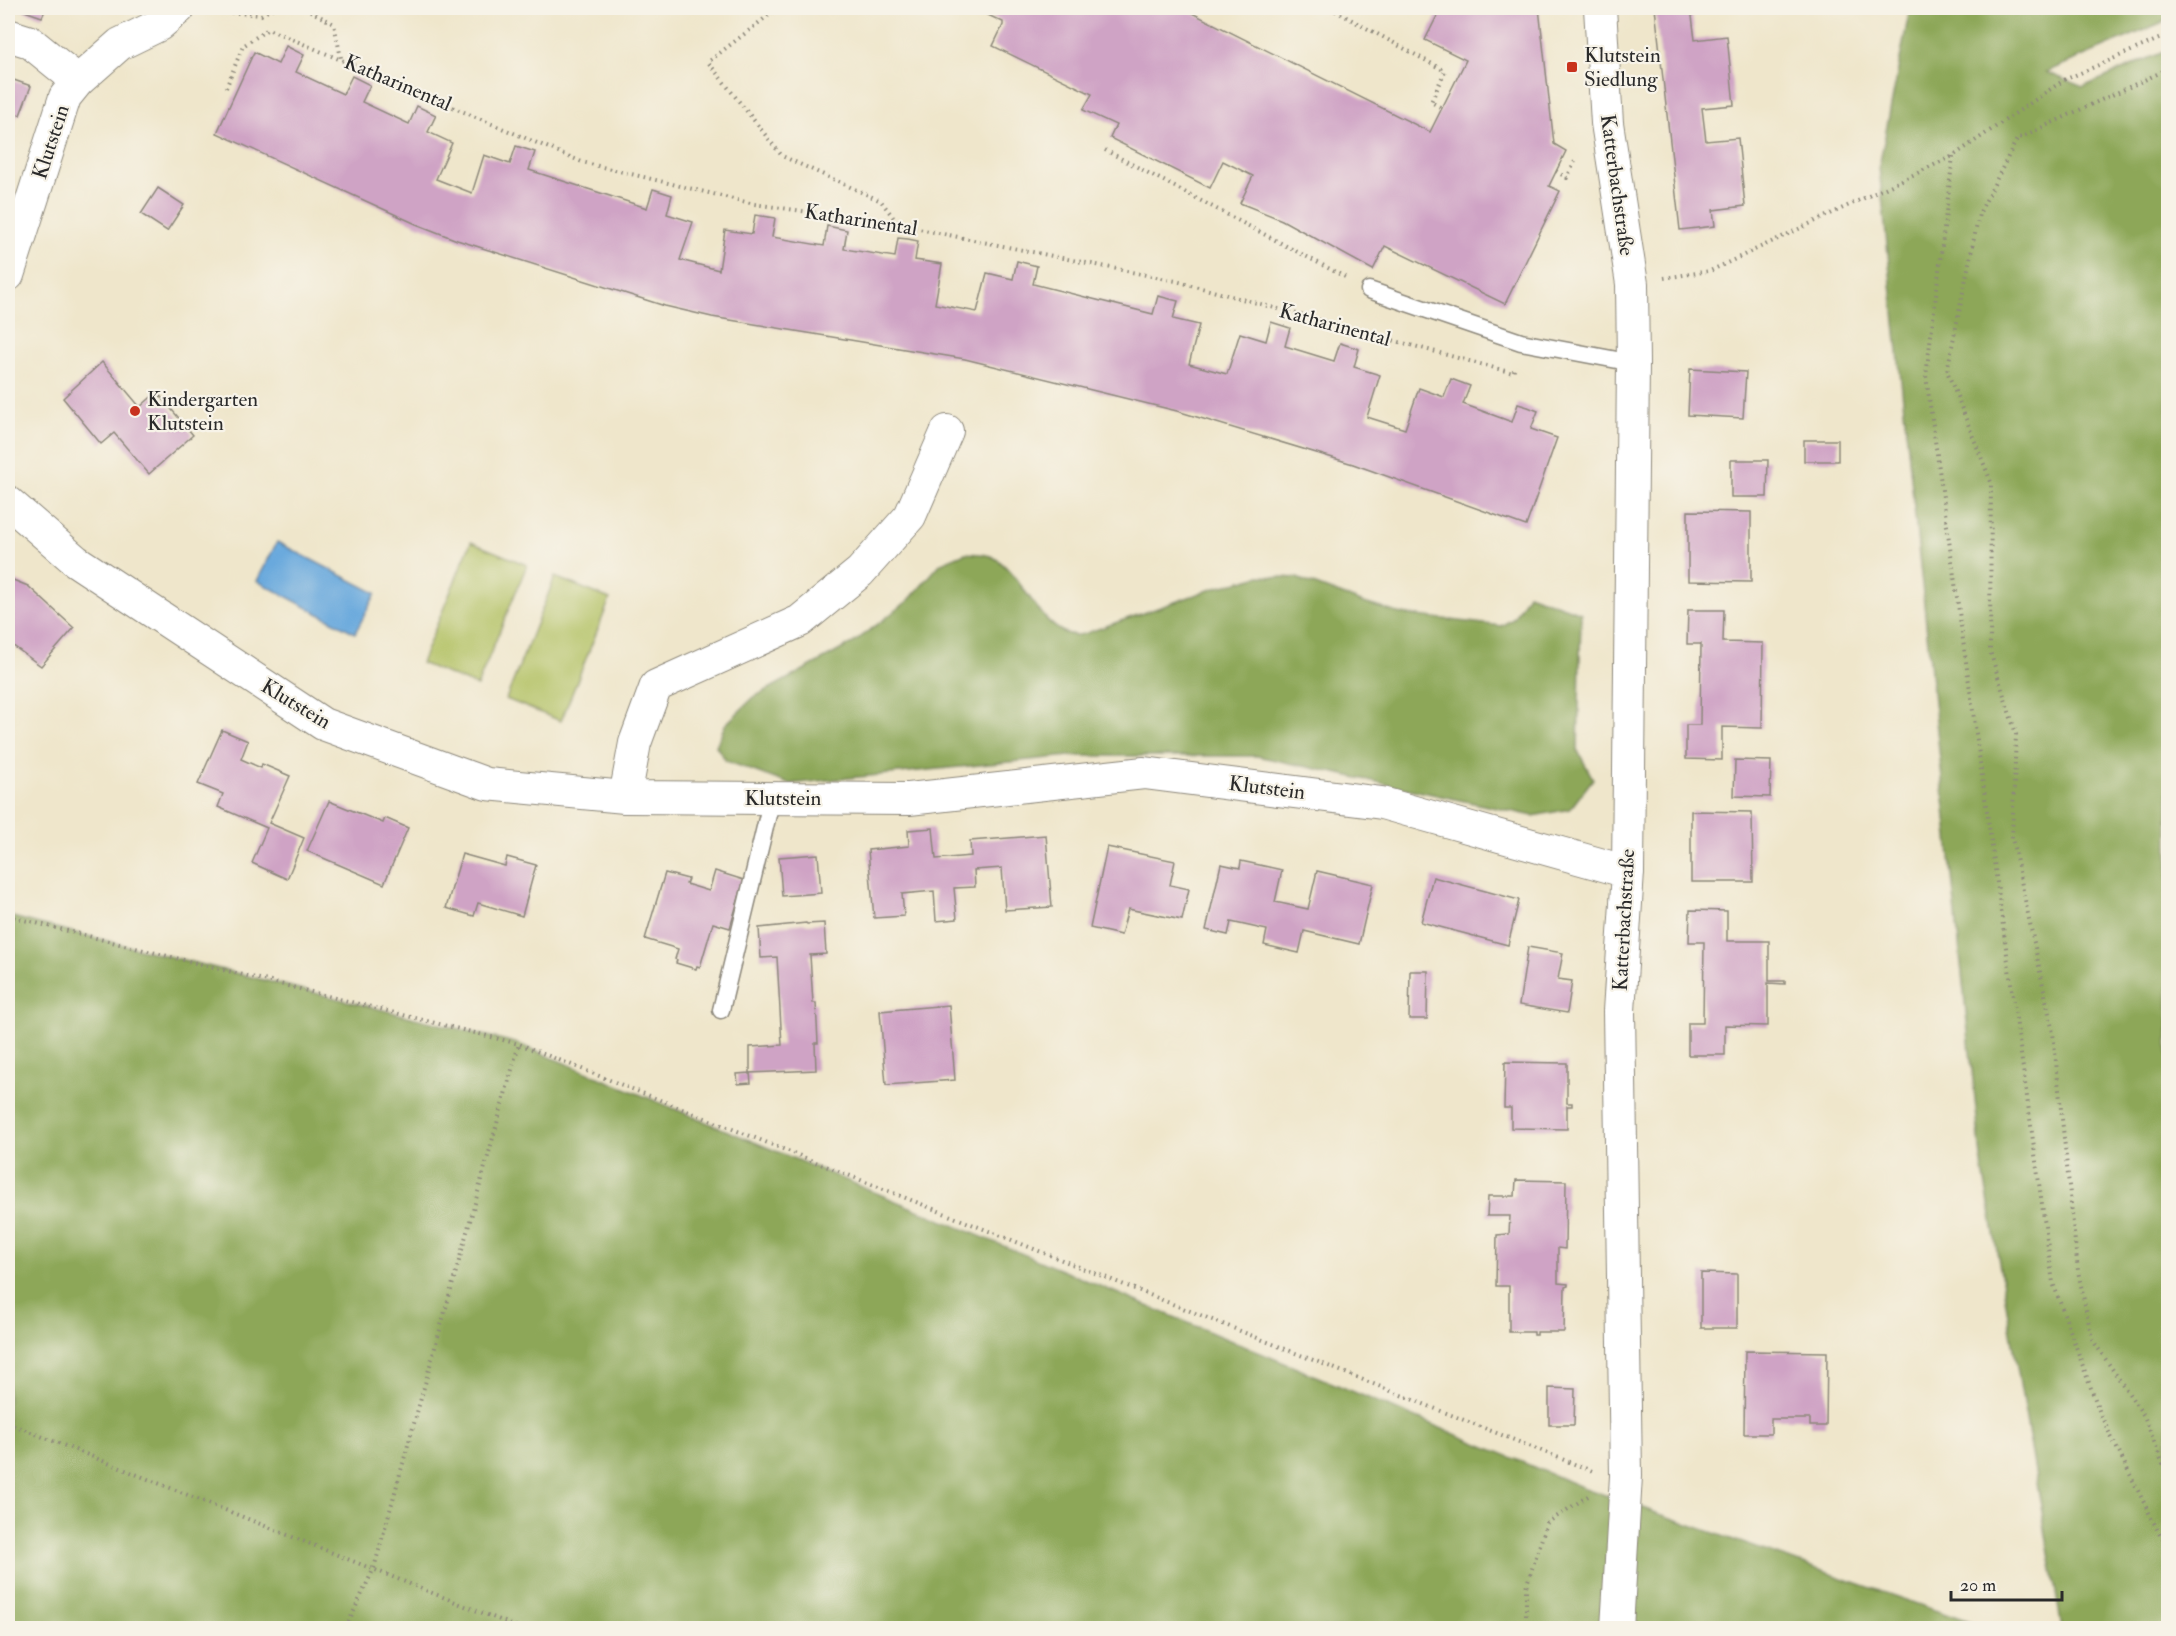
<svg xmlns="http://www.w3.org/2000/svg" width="2176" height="1636" font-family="'IM FELL Double Pica',serif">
  <rect width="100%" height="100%" fill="#f7f3e8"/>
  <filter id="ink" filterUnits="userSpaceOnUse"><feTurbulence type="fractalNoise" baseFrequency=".0167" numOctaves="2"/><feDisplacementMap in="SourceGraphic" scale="12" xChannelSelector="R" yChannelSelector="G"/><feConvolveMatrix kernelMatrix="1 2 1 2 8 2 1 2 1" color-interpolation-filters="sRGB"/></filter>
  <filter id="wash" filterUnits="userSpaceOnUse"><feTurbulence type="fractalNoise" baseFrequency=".008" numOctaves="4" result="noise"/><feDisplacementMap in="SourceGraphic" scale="24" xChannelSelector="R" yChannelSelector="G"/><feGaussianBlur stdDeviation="1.35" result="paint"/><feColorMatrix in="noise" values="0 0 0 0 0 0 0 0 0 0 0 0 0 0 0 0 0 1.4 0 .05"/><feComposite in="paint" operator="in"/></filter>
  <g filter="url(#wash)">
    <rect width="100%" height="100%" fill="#efe6cb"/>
    <g fill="#b2c163" stroke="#6e7647" stroke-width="1.5">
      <polygon points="471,542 527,565 477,686 421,663"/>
      <polygon points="555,577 610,599 561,721 506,699"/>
    </g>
    <g fill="#8da759" stroke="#5c6942" stroke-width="1.5">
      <polygon points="1910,8 2168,8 2168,20 2046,72 2083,87 2168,50 2168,1628 2062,1628 1981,1158 1879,167"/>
      <path d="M965 553C973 554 985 553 993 557 1022 572 1043 637 1077 635 1083 635 1089 632 1095 630L1212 589 1260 576 1297 578 1364 603 1401 614 1501 626 1513 619 1528 594 1581 613 1578 751 1593 779 1570 809 1533 816 1257 756H1070L789 784 726 761 716 746 725 725 754 697 853 643 909 600 941 563Z"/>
      <polygon points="8,916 519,1044 1582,1487 1986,1628 8,1628"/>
    </g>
    <polygon fill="#69a9dd" stroke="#4a6a84" stroke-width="1.5" points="277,542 376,593 355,633 257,581"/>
    <g id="blocks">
      <g fill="#cfa3c5">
        <polygon points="16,8 46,8 42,17"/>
        <polygon points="973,8 1182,8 1430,132 1466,60 1425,40 1441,8 1539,8 1554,144 1566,151 1549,186 1560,191 1505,304 1385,246 1373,270 1282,220 1240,203 1253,176 1223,161 1210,188 1110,138 1116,125 1083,110 1092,94 993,46 1003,25 1003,22"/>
        <polygon points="1655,8 1691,8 1695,40 1727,36 1734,105 1702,108 1706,141 1738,138 1745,206 1713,210 1715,226 1680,230"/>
        <polygon points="286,46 304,55 296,72 343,94 352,76 370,85 362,102 409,124 417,106 436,115 428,132 452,143 436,179 472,193 484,155 510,164 516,146 535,152 529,170 647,208 653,189 672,195 667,214 693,222 680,260 719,270 725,230 752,234 755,215 775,218 772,237 824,246 827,226 847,230 844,249 895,257 898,238 908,239 918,241 915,260 942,264 935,304 977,312 987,273 1013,279 1017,261 1037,266 1033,284 1153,314 1158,296 1178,301 1173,319 1199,325 1189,364 1227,374 1240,333 1266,341 1271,322 1290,328 1285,346 1334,361 1340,343 1359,349 1354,367 1380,375 1367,417 1405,429 1419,388 1444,397 1451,379 1470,386 1463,404 1512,422 1518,404 1528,407 1538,411 1531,429 1557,438 1526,526 1353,464 1177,411 965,359 712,317 665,306 457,240 416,224 217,133 254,52 278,64"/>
        <polygon points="8,78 31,86 20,115 17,114 8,140"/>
        <polygon points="158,188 184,205 167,231 141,214"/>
        <polygon points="102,362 140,407 157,392 193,435 149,474 114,433 101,444 63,398"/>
        <polygon points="1690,369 1746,372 1743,418 1688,415"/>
        <rect x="1804" y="440" width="34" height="21"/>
        <polygon points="1731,460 1768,460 1767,497 1731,497"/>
        <polygon points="1688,511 1751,512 1751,582 1688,581"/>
        <polygon points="8,578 28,586 74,628 41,666 8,642"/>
        <polygon points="1688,610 1724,610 1723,642 1763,643 1762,728 1722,727 1722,760 1686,759 1686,725 1700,725 1701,644 1687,644"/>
        <polygon points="222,730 248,741 241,759 261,768 262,764 290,776 269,823 304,838 287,879 252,863 267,828 218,807 223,794 198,784"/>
        <polygon points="1735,760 1771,761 1770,797 1734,796"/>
        <polygon points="329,801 383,823 385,818 408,828 384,884 307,851"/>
        <polygon points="1691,811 1752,812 1753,882 1691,882"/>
        <polygon points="933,828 936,859 971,856 970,841 1046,835 1052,907 1005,910 1002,868 974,870 975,887 954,888 957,919 936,921 934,891 902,894 904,916 874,918 868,850 909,846 908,830"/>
        <polygon points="1107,847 1175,861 1170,885 1189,889 1182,920 1128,909 1121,935 1090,928"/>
        <polygon points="462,854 505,866 507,857 536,865 522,916 478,903 474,916 446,908"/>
        <polygon points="818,854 821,893 782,896 779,857"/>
        <polygon points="1241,861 1282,870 1275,902 1308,909 1317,871 1373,884 1359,944 1304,931 1299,953 1264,945 1267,930 1231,922 1228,935 1206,930 1221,864 1240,868"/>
        <polygon points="715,871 744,880 730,928 713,923 700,967 697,966 696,969 676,963 677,960 675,959 678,949 645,939 665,873 688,879 686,884 709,891"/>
        <polygon points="1433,877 1519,900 1508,945 1421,922"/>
        <polygon points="1690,910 1727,911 1727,941 1769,941 1769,981 1785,981 1785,984 1768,983 1768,1026 1725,1025 1725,1055 1688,1055 1688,1023 1703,1023 1704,942 1689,942"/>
        <polygon points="806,923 807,924 824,923 826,954 810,955 813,1003 816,1003 818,1043 815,1043 816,1070 750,1073 751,1083 738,1084 737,1074 750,1073 750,1047 782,1045 777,957 761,958 759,928"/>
        <polygon points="1528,947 1563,953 1558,979 1572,981 1567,1013 1519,1005"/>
        <polygon points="1410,971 1428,971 1427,1019 1409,1019"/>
        <polygon points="949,1005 955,1080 886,1085 880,1011"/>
        <polygon points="1505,1062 1567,1063 1567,1103 1572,1103 1572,1106 1567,1106 1567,1129 1511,1128 1511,1108 1504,1108"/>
        <polygon points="1516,1180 1566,1181 1565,1249 1558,1248 1558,1283 1568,1284 1568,1286 1565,1287 1564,1332 1537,1332 1537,1335 1534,1335 1534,1332 1509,1332 1509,1286 1496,1286 1497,1235 1509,1234 1510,1216 1487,1216 1488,1196 1515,1196"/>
        <polygon points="1701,1273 1737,1274 1737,1328 1701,1328"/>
        <polygon points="1745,1351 1827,1352 1826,1426 1810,1426 1810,1419 1771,1419 1771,1434 1744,1434"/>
        <polygon points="1549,1388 1575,1389 1574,1425 1549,1425"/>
      </g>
    </g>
  </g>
  <g filter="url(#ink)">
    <use href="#blocks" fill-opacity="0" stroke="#8d887b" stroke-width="1.5"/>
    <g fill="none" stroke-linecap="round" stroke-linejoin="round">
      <defs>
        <g id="lane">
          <polyline points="1369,290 1521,342 1633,363"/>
          <polyline points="721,1010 772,798"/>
        </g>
        <g id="street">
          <polyline points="1600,8 1607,123 1632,284 1633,363 1628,872 1619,1011 1626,1476 1617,1628"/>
          <polyline points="8,35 30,42 78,81"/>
          <polyline points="8,275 65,97 78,81 120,44 159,25 179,8"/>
          <polyline points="8,502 76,561 323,724 487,784 625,797 909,799 1144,773 1382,803 1628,872"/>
          <polyline points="625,797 635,743 656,686 800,621 860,572 910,516 947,431"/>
        </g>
      </defs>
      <use href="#lane" stroke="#8d887b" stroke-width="19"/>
      <use href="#street" stroke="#8d887b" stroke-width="34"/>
      <g stroke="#8d887b" stroke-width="4" stroke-dasharray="1.5 4.5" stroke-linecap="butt">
        <polyline points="305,8 334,24 341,58"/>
        <polyline points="778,8 708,62 782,156 881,201 899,225"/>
        <polyline points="1330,8 1445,71 1431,102 1442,108"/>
        <polyline points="213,11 261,15 273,8"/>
        <polyline points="2168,69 2017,139 1979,214 1947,371 1991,482 1990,651 2016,734 2012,838 2053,1033 2078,1271 2092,1339 2144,1416 2168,1477"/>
        <polyline points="226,88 243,46 268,29 582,162 754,204 899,225 1176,281 1513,373 1515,367"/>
        <polyline points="1105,150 1345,277"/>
        <polyline points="1953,156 1926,376 2053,1283 2101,1416 2160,1535 2168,1545"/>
        <polyline points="1556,171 1567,178 1576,159"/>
        <polyline points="1664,278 1710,271 1953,156 2064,80 2168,35"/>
        <polyline points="8,916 519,1044 1592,1471"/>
        <polyline points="8,1423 520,1628"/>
        <polyline points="346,1628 374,1568 519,1044"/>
        <polyline points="1526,1628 1526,1587 1547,1523 1591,1494"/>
      </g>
      <use href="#lane" stroke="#fff" stroke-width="16"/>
      <use href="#street" stroke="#fff" stroke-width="32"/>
    </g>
  </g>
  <g fill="#c8321e" stroke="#f7f3e8" stroke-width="2">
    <rect x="1566" y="61" width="12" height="12" rx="3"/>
    <circle cx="135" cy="411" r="6"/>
  </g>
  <g text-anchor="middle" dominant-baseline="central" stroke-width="4.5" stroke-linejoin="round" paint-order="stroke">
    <g font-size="21" fill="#2b2b2b" stroke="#f7f3e8" text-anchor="start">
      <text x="1584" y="55">Klutstein<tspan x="1584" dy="24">Siedlung</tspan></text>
      <text x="147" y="399">Kindergarten<tspan x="147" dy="24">Klutstein</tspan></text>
    </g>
    <g font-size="21" fill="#2b2b2b" stroke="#f7f3e8">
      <text transform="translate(398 83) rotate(23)">Katharinental</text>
      <text transform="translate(51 142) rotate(-72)">Klutstein</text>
      <text transform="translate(1617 185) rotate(82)">Katterbachstraße</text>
      <text transform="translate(861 220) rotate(9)">Katharinental</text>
      <text transform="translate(1335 325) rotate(15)">Katharinental</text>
      <text transform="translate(296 704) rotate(31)">Klutstein</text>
      <text transform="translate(1267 788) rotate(7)">Klutstein</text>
      <text x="783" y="798">Klutstein</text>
      <text transform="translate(1624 920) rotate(-87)">Katterbachstraße</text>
    </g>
  </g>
  <rect width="2176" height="1636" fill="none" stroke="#f7f3e8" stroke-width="30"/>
  <path d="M1951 1591v9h111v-9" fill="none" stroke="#2b2b2b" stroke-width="3"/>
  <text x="1960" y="1591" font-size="18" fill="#2b2b2b" stroke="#f7f3e8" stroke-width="4.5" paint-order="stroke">20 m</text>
</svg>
